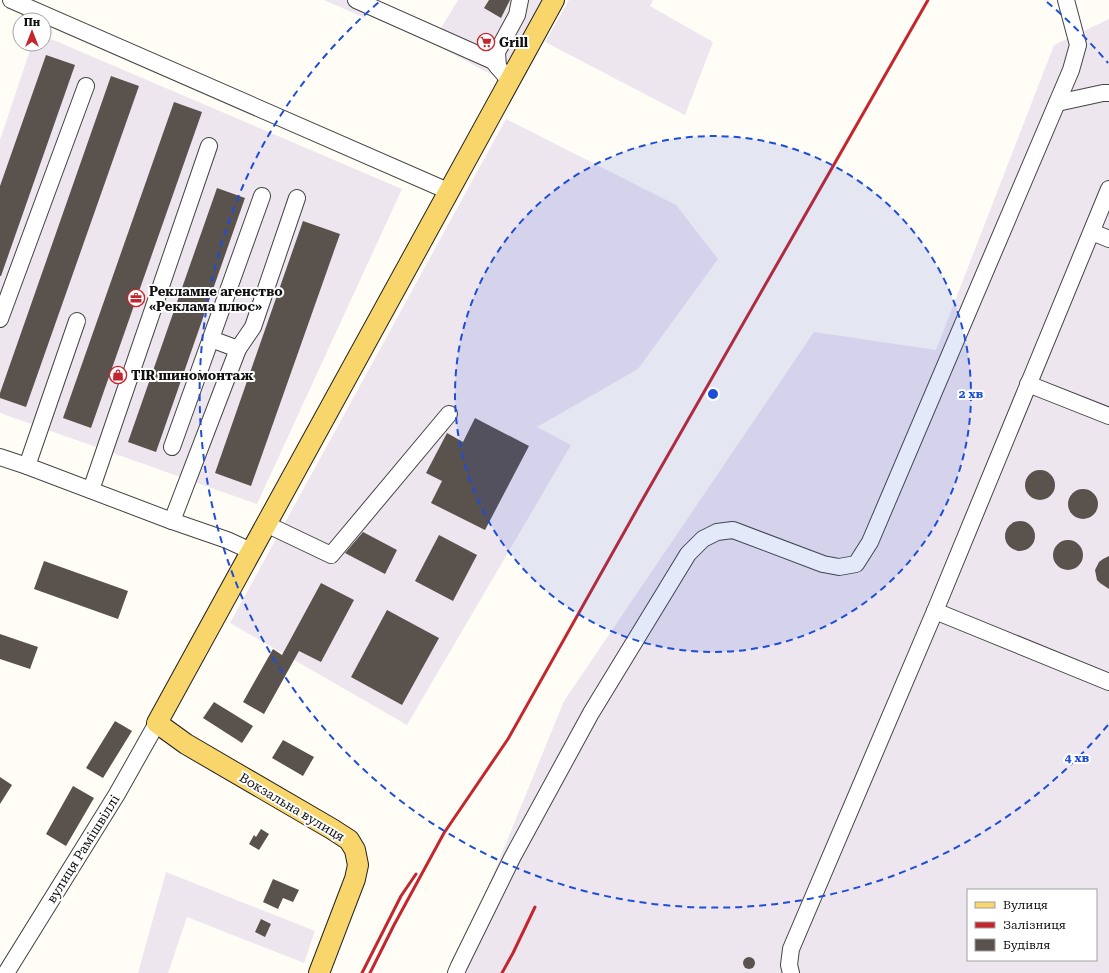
<svg xmlns="http://www.w3.org/2000/svg" width="1109" height="973" font-family="'Roboto Serif',serif">
  <rect width="100%" height="100%" fill="#fffdf5"/>
  <g fill="#eee6ef" fill-rule="evenodd">
    <polygon points="324,0 376,0 365,18"/>
    <polygon points="458,0 542,0 500,79 432,43"/>
    <polygon points="569,0 653,0 650,6 713,42 685,115 545,42"/>
    <path d="M1109 19V973H453L564 701 814 332 936 350 1054 45ZM968 890H1096V960H968Z"/>
    <polygon points="44,36 402,189 257,504 0,413 0,140 32,44 44,44"/>
    <polygon points="506,119 676,205 718,259 638,369 537,427 571,445 407,725 230,623"/>
    <polygon points="166,872 315,931 304,963 187,917 168,973 138,973"/>
  </g>
  <g fill="#5a524d">
    <polygon points="489,0 510,0 501,18 484,8"/>
    <polygon points="483,35 493,40 488,48 478,44"/>
    <polygon points="46,55 75,65 1,276 0,276 0,186"/>
    <polygon points="111,76 139,86 26,407 0,398 0,393"/>
    <polygon points="174,102 202,112 91,428 63,418"/>
    <polygon points="217,188 245,198 156,452 128,442"/>
    <polygon points="303,221 340,234 251,486 215,473"/>
    <polygon points="475,418 529,446 485,530 431,503 442,481 426,473 447,433 463,442"/>
    <circle cx="1040" cy="485" r="15"/>
    <circle cx="1083" cy="504" r="15"/>
    <circle cx="1020" cy="536" r="15"/>
    <polygon points="363,532 397,550 385,574 345,553"/>
    <polygon points="439,535 477,555 453,601 415,581"/>
    <circle cx="1068" cy="555" r="15"/>
    <polygon points="1109,556 1109,589 1100,583 1097,580 1095,570 1099,562 1103,559"/>
    <polygon points="44,561 128,591 118,619 34,589"/>
    <polygon points="321,583 354,600 321,662 299,651 264,714 243,702 273,649 282,655"/>
    <polygon points="387,610 439,638 402,705 351,677"/>
    <polygon points="0,634 38,647 30,669 0,659"/>
    <polygon points="214,702 253,726 242,743 203,718"/>
    <polygon points="115,721 132,731 103,778 86,768"/>
    <polygon points="283,740 314,757 303,776 272,758"/>
    <polygon points="0,777 12,785 0,804"/>
    <polygon points="73,786 94,798 66,846 46,834"/>
    <polygon points="261,829 269,834 259,850 249,844 254,835 256,837"/>
    <polygon points="273,879 299,890 293,902 283,898 278,909 263,902"/>
    <polygon points="261,919 271,924 265,937 255,932"/>
    <circle cx="749" cy="963" r="6"/>
  </g>
  <g fill="none" stroke-linecap="round" stroke-linejoin="round">
    <defs>
      <g id="minor">
        <polyline points="11,0 448,191"/>
        <polyline points="356,0 493,61 509,80"/>
        <polyline points="498,67 497,52 517,15 520,0"/>
        <polyline points="1057,103 1103,93 1109,93"/>
        <polyline points="1092,232 1109,239"/>
        <polyline points="0,319 86,86"/>
        <polyline points="211,339 238,349"/>
        <polyline points="1028,384 1109,416"/>
        <polyline points="172,447 262,196"/>
        <polyline points="0,457 27,466 172,521 227,540 251,551"/>
        <polyline points="27,466 77,321"/>
        <polyline points="91,490 209,146"/>
        <polyline points="172,521 238,349 253,327 297,198"/>
        <polyline points="266,524 331,555 449,414"/>
        <polyline points="935,611 1109,682"/>
        <polyline points="6,973 117,794 157,723"/>
        <polyline points="456,973 459,966 512,858 591,713 688,554 703,539 717,532 733,530 823,564 839,567 856,564 870,542 1071,70 1078,45 1066,0"/>
        <polyline points="791,973 789,965 791,949 935,611 1109,189"/>
      </g>
      <polyline id="major" points="319,973 355,879 358,865 355,850 349,840 332,829 186,744 157,723 554,0"/>
    </defs>
    <use href="#minor" stroke="#444" stroke-width="18"/>
    <use href="#major" stroke="#222" stroke-width="22"/>
    <use href="#minor" stroke="#fff" stroke-width="16"/>
    <use href="#major" stroke="#f9d66b" stroke-width="20"/>
    <g stroke="#c4262e" stroke-width="3">
      <polyline points="362,973 401,896 416,874"/>
      <polyline points="370,973 394,925 444,833 508,739 640,504 928,0"/>
      <polyline points="502,973 513,953 535,907"/>
    </g>
  </g>
  <circle cx="713" cy="394" r="258" fill="#1d4ed8" fill-opacity=".12"/>
  <g fill="none" stroke="#1d4ed8" stroke-width="2" stroke-dasharray="7 5">
    <circle cx="713" cy="394" r="258"/>
    <path d="M1108 725A515 515 0 1 1 379 2M1047 2A515 515 0 0 1 1108 63"/>
  </g>
  <defs>
    <symbol id="supermarket-ring" viewBox="-11 -11 22 22"><circle r="9.5" fill="#fff" stroke="#c4262e" stroke-width="1.5"/><path d="M-6-5.5h2.5l.6 2H6L4.5 2H-2.5L-4.4-4H-6ZM-1.5 3.2a1.3 1.3 0 1 0 .1 0ZM3 3.2a1.3 1.3 0 1 0 .1 0Z" fill="#c4262e"/></symbol>
    <symbol id="office-ring" viewBox="-11 -11 22 22"><circle r="9.5" fill="#fff" stroke="#c4262e" stroke-width="1.5"/><path d="M-6-3h4V-5.5h4V-3h4V5H-6ZM-1-4.5V-3h2v-1.5ZM-6 0V1H6V0Z" fill="#c4262e"/></symbol>
    <symbol id="shop-ring" viewBox="-11 -11 22 22"><circle r="9.5" fill="#fff" stroke="#c4262e" stroke-width="1.5"/><path d="M-5-2.5h2.3a2.7 3.5 0 0 1 5.4 0H5L5.5 6h-11ZM-1.5-2.5h3a1.5 2.3 0 0 0-3 0Z" fill="#c4262e"/></symbol>
  </defs>
  <g fill-rule="evenodd">
    <use href="#supermarket-ring" x="476" y="32" width="20" height="20"/>
    <use href="#office-ring" x="126" y="288" width="20" height="20"/>
    <use href="#shop-ring" x="108" y="365" width="20" height="20"/>
  </g>
  <g text-anchor="middle" dominant-baseline="central" stroke-width="4" stroke-linejoin="round" paint-order="stroke">
    <g font-size="13" font-weight="bold" fill="#111" stroke="#fff" text-anchor="start">
      <text x="499" y="42">Grill</text>
      <text x="149" y="291">Рекламне агенство<tspan x="149" dy="15">«Реклама плюс»</tspan></text>
      <text x="131" y="375">TIR шиномонтаж</text>
    </g>
    <g font-size="13" fill="#111" stroke="#fff">
      <text transform="translate(292 807) rotate(31)">Вокзальна вулиця</text>
      <text transform="translate(83 849) rotate(-58)">вулиця Рамішвіллі</text>
    </g>
  </g>
  <circle cx="713" cy="394" r="6" fill="#1d4ed8" stroke="#fff" stroke-width="2"/>
  <g font-size="12" text-anchor="middle" font-weight="bold" fill="#1d4ed8" stroke="#fff" stroke-width="4" stroke-linejoin="round" paint-order="stroke">
    <text x="971" y="398">2 хв</text>
    <text x="1077" y="762">4 хв</text>
  </g>
  <rect x="967" y="889" width="130" height="72" fill="#ffffff" stroke="#a0a0a0"/>
  <rect x="975" y="902" width="20" height="6" fill="#f9d66b" stroke="#a0a0a0"/>
  <text x="1003" y="909" font-size="12" fill="#111111">Вулиця</text>
  <rect x="975" y="922" width="20" height="6" fill="#c4262e" stroke="#a0a0a0"/>
  <text x="1003" y="929" font-size="12" fill="#111111">Залізниця</text>
  <rect x="975" y="939" width="20" height="12" fill="#5a524d" stroke="#a0a0a0"/>
  <text x="1003" y="949" font-size="12" fill="#111111">Будівля</text>
  <g transform="translate(32 32)"><circle r="19" fill="#ffffff" stroke="#a0a0a0"/>
  <path d="M0-3L7 15L0 10L-7 15Z" fill="#c4262e"/>
  <text y="-6" font-size="11" font-weight="bold" text-anchor="middle" fill="#111111">Пн</text>
  </g>
</svg>
